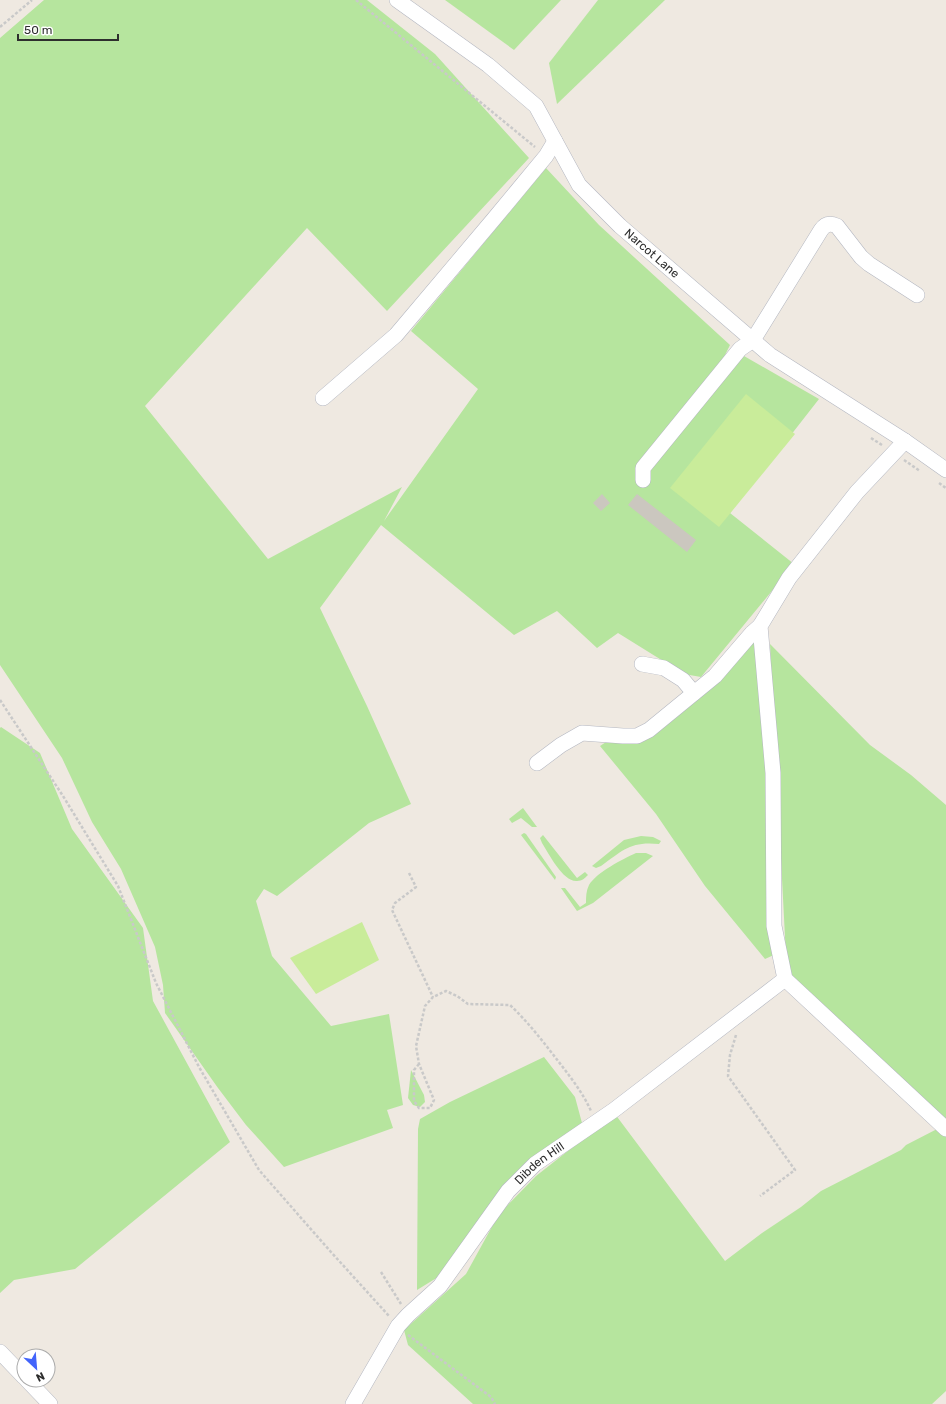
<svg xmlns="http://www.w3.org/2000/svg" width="946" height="1404" font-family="Rubik,sans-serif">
  <rect width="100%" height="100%" fill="#efe9e1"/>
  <g fill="#b6e59e">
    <polygon points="44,0 367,0 435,54 529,158 387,311 307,228 145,406 268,559 402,487 384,521 478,389 411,331 546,168 599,225 730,345 723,359 731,368 744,356 819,399 730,513 794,564 701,677 684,674 618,633 597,648 557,611 514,635 381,525 320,608 367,706 411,804 369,823 277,896 264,889 256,901 272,956 331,1026 389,1014 403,1105 387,1110 393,1128 284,1167 246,1125 218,1088 165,1013 163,985 155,947 121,869 92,822 62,758 0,665 0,38"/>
    <polygon points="445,0 561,0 514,50"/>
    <polygon points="598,0 665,0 557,104 549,63"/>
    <polygon points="756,634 760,639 776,954 765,959 705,886 656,814 600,746 609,740 626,741"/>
    <polygon points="770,644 870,745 911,775 946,805 946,1119 787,976"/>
    <polygon points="1,727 40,753 72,829 143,928 153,1001 230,1142 75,1269 14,1280 0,1293 0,728"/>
    <polygon points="523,808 537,827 532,827 521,818 512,823 509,819"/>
    <polygon points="524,833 526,834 556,877 555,880 521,835"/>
    <path d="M543 835 577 878 585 872 588 875C585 878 582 881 577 881 563 882 549 854 542 843L540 838Z"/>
    <path d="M641 836 653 837 661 841 659 844C631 841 623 850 601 866L596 868 592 866 624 840Z"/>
    <path d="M636 853H646L653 856 593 903 577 911 561 888H565L580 907 586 903C586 897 586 891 589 885 597 872 623 859 636 853Z"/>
    <polygon points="544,1057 575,1097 582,1123 527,1167 443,1274 417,1290 418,1129 420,1119 450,1102"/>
    <polygon points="411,1070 424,1095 425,1102 420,1107 413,1105 408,1098"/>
    <polygon points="615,1114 725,1261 762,1233 801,1207 821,1191 901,1150 906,1145 939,1128 946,1134 946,1391 932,1404 473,1404 408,1345 404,1330 466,1274 499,1214 536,1176"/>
  </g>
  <g fill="#c9ec9a">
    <polygon points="746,394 795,434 719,527 670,488"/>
    <polygon points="362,922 379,960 316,994 290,958"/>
  </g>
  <g fill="#cbc7bf">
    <polygon points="602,494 610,503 601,511 593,503"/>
    <polygon points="637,494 696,540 687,552 628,505"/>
  </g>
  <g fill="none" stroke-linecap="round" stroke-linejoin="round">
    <defs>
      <g id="minor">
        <path id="s1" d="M397 0 488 65 536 106 579 185 620 226 770 355 905 441 946 470"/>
        <polyline points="323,398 396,335 493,220 546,156 555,141"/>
        <polyline points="905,441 857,492 789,578 760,626 773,773 774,926 785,979 946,1129"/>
        <path d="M643 480V468L740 349 753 340 821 230C825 224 830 223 837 226L861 257 869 264 917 295"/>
        <polyline points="642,664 664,668 683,680 694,693"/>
        <polyline points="537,763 561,745 582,733 623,736 637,736 649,730 715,676 752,633 760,626"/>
        <polyline points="0,1352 24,1377"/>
        <polyline points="27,1380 50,1404"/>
        <path id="s2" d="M353 1404 398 1326 408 1315 440 1286 508 1191 535 1164 614 1110 785 979"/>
      </g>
    </defs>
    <use href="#minor" stroke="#b4b7c1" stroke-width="16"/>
    <g stroke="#c9c9c9" stroke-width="2.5" stroke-dasharray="3 2" stroke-linecap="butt">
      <polyline points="356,0 535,147"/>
      <polyline points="0,27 32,0"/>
      <polyline points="871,438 882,445"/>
      <polyline points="904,460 920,471"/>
      <polyline points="939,483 946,488"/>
      <polyline points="0,700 63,796 118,886 156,983 199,1067 259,1170 331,1252 389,1316"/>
      <polyline points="409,873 416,887 395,903 392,910 433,997"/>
      <polyline points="736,1035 730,1055 728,1076 795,1170 760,1196"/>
      <path d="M419 1064 414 1070V1101L419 1108H430L434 1100 419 1064 416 1046 425 1006 433 997 446 991 457 996 468 1004 510 1005C527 1021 541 1039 555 1057 568 1074 582 1091 591 1111"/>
      <polyline points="381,1272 401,1304"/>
      <polyline points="408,1335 491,1397 495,1404"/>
    </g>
    <use href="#minor" stroke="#fff" stroke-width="15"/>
  </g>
  <g text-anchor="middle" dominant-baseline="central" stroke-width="4" stroke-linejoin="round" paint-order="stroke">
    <g font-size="12" fill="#2e2e2e" stroke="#fff">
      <text stroke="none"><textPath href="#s1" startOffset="365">Narcot Lane</textPath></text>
      <text stroke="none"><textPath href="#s2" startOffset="307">Dibden Hill</textPath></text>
    </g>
  </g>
  <g transform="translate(36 1368) rotate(154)"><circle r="19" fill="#ffffff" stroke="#ababab"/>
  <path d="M0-3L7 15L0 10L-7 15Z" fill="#4264fb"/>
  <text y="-6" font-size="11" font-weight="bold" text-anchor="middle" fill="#2e2e2e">N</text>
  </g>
  <path d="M18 34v6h100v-6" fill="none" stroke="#2e2e2e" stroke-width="2"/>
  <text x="24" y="34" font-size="12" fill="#2e2e2e" stroke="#ffffff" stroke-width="3" paint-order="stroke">50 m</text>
</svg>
